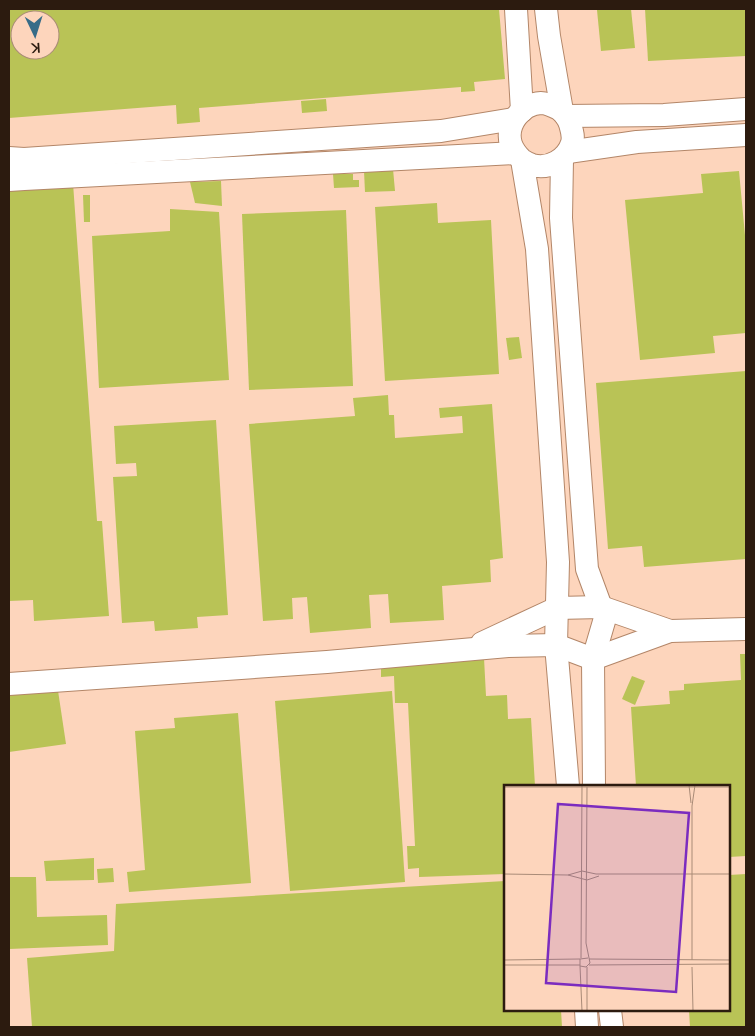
<svg xmlns="http://www.w3.org/2000/svg" width="755" height="1036" font-family="Mulish,sans-serif">
  <rect width="100%" height="100%" fill="#fdd5bc"/>
  <g fill="#b9c356" fill-rule="evenodd">
    <path d="M9 9H499L505 79 474 82 475 91 461 92V87L199 108 200 122 177 124 176 105 9 118ZM20 20H50V50H20Z"/>
    <polygon points="610,9 631,9 635,48 601,51 597,10"/>
    <polygon points="645,9 746,9 746,56 648,61"/>
    <polygon points="326,99 327,111 302,113 301,101"/>
    <polygon points="393,169 395,191 365,192 364,171"/>
    <polygon points="739,171 746,246 746,333 713,336 715,353 640,360 625,200 703,193 701,174"/>
    <polygon points="333,174 353,174 353,180 359,180 359,187 334,188"/>
    <polygon points="221,181 222,206 195,203 190,182"/>
    <polygon points="73,183 97,521 102,521 109,616 34,621 33,600 9,601 9,188"/>
    <polygon points="83,195 90,195 90,222 84,222"/>
    <polygon points="437,203 438,223 491,220 499,374 385,381 375,207"/>
    <polygon points="170,209 219,212 229,380 99,388 92,236 170,231"/>
    <polygon points="346,210 353,386 249,390 242,214"/>
    <polygon points="519,337 522,358 509,360 506,338"/>
    <polygon points="746,371 746,559 644,567 642,546 608,549 596,383"/>
    <polygon points="388,395 389,415 394,415 395,438 463,433 462,416 440,418 439,408 492,404 503,558 490,560 491,582 442,586 444,620 390,623 388,594 369,595 371,628 310,633 307,597 292,598 293,619 263,621 249,424 355,416 353,398"/>
    <polygon points="216,420 228,615 197,617 198,628 155,631 154,621 122,623 113,477 137,476 136,463 116,464 114,426"/>
    <polygon points="740,654 746,654 746,856 729,857 729,786 636,786 631,707 670,704 669,691 684,690 684,684 741,680"/>
    <polygon points="484,658 486,696 507,695 508,719 531,718 535,786 505,786 505,874 419,877 419,868 408,869 407,846 415,846 408,703 395,703 394,676 381,677 381,663"/>
    <polygon points="632,676 645,681 635,705 622,699"/>
    <polygon points="57,684 66,744 9,752 9,691"/>
    <polygon points="392,691 405,882 290,891 275,701"/>
    <polygon points="238,713 251,883 129,892 127,872 145,870 135,731 175,728 174,718"/>
    <polygon points="94,858 94,880 46,881 44,861"/>
    <polygon points="113,868 114,882 98,883 97,869"/>
    <polygon points="746,874 746,1027 690,1027 689,1010 729,1010 729,875"/>
    <polygon points="9,877 36,877 37,917 107,915 108,945 9,949"/>
    <polygon points="505,881 505,1010 561,1010 562,1027 32,1027 27,958 114,951 116,904"/>
  </g>
  <g fill="none" stroke-linecap="round" stroke-linejoin="round">
    <defs>
      <g id="minor">
        <polyline points="516,9 522,111"/>
        <polyline points="546,9 549,36 562,111"/>
        <polyline points="566,116 664,115 746,109"/>
        <polyline points="568,152 637,142 746,135"/>
        <polyline points="9,158 24,159 441,131 514,119"/>
        <polyline points="562,159 561,218 587,569 605,618 593,659 594,786"/>
        <path d="M522 160C525 162 529 164 532 165 549 170 567 159 572 143 574 136 572 131 570 124 568 118 564 113 559 109 553 106 547 103 541 103 521 104 505 125 511 144 513 150 517 155 522 160L537 249 558 562 556 645 568 786"/>
        <polyline points="9,180 24,179 515,153"/>
        <polyline points="482,643 557,608 601,607 670,631"/>
        <polyline points="9,684 327,662 508,646 556,645 593,659 670,631 746,629"/>
        <polyline points="586,1010 587,1027"/>
        <polyline points="610,1010 612,1027"/>
      </g>
    </defs>
    <use href="#minor" stroke="#b38668" stroke-width="24"/>
    <use href="#minor" stroke="#fff" stroke-width="22"/>
  </g>
  <g transform="translate(504 785)">
    <rect width="226" height="226" fill="#fdd5bc"/>
    <path fill="none" stroke="#a98b77" stroke-width="1" d="M185 0 187 18M0 2H227M83 2 82 158 86 178 82 182 76 181V174L84 173M0 89 64 90 78 86 92 89H227M64 90 83 95 95 91M77 173 78 0M85 174 227 175M0 175 76 174M188 175V21L191 0M0 180H76M85 180 227 179M76 181 78 226M188 182 189 226M83 226V182"/>
    <path fill="#7b2cbf" fill-opacity="0.15" stroke="#7b2cbf" stroke-width="2.5" d="M54 19 185 28 172 207 42 198Z"/>
    <rect width="226" height="226" fill="none" stroke="#2c1b0f" stroke-width="2.5"/>
  </g>
  <rect width="755" height="1036" fill="none" stroke="#2c1b0f" stroke-width="20"/>
  <g transform="translate(35 35) rotate(176)"><circle r="24" fill="#fdd5bc" stroke="#a98b77"/>
  <path d="M0-4L9 19L0 12L-9 19Z" fill="#376c88"/>
  <text y="-8" font-size="14" font-weight="bold" text-anchor="middle" fill="#2c1b0f">K</text>
  </g>
</svg>
